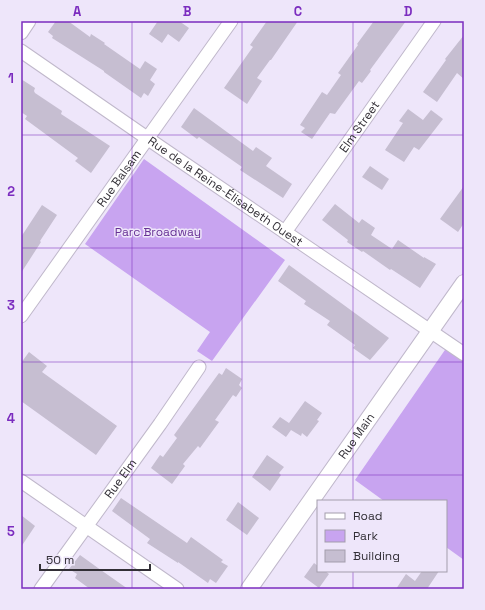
<svg xmlns="http://www.w3.org/2000/svg" width="485" height="610" font-family="'Space Grotesk',sans-serif">
  <rect width="100%" height="100%" fill="#eee6fa"/>
  <g fill="#c8a4f0">
    <polygon points="144,159 285,260 212,361 197,351 210,332 85,244"/>
    <polygon points="447,347 464,359 464,560 446,547 446,501 384,501 355,480"/>
  </g>
  <g fill="#c6bed1">
    <polygon points="56,21 68,21 90,37 91,34 105,43 104,44 140,69 145,61 157,69 150,80 155,84 148,96 144,93 141,98 104,72 104,71 52,38 53,36 48,32"/>
    <polygon points="158,21 179,21 189,28 179,42 168,34 162,43 149,34"/>
    <polygon points="267,21 298,21 271,60 270,60 257,78 262,81 247,104 224,88 250,51 253,47 250,45"/>
    <polygon points="374,21 406,21 370,70 371,71 362,83 359,81 335,114 330,113 312,139 301,132 305,128 300,125 322,92 327,95 341,75 338,73 358,45 357,44"/>
    <polygon points="464,35 464,79 457,73 437,102 423,92 446,60 445,59"/>
    <polygon points="21,79 35,88 34,91 35,93 62,111 61,114 110,146 91,173 75,161 78,158 25,119 27,116 21,112"/>
    <polygon points="194,108 253,151 256,147 272,158 266,166 292,184 283,198 240,170 242,167 199,137 197,139 181,127"/>
    <polygon points="408,109 423,120 431,110 443,119 419,150 414,147 404,162 385,150 403,123 399,121"/>
    <polygon points="370,166 389,179 382,190 362,177"/>
    <polygon points="464,186 464,223 458,232 440,219"/>
    <polygon points="335,204 359,223 362,219 375,228 371,235 392,249 398,240 424,258 424,257 436,264 420,288 391,269 390,270 363,251 362,252 347,242 348,240 322,220"/>
    <polygon points="42,205 57,215 40,241 41,242 21,273 21,237"/>
    <polygon points="289,265 389,338 370,360 353,348 355,345 327,325 330,321 304,304 306,301 278,281"/>
    <polygon points="29,352 47,366 42,372 117,426 96,455 21,401 21,363"/>
    <polygon points="226,368 242,379 239,385 242,388 236,397 233,395 215,420 219,422 200,448 198,446 183,464 185,466 172,484 151,468 160,455 163,457 177,438 174,435 219,373 222,375"/>
    <polygon points="305,401 322,413 317,420 319,421 307,437 302,433 301,436 291,430 286,437 272,427 280,417 289,423"/>
    <polygon points="267,455 284,467 279,473 281,475 270,491 252,477"/>
    <polygon points="121,498 187,543 191,537 223,560 221,562 228,566 216,583 210,579 208,583 178,562 178,563 147,543 150,539 112,511"/>
    <polygon points="238,502 259,518 247,535 226,520"/>
    <polygon points="21,515 35,526 21,547"/>
    <polygon points="80,555 98,568 128,589 90,589 75,578 77,574 69,569"/>
    <polygon points="314,563 318,566 318,571 325,571 329,574 319,588 304,577"/>
    <polygon points="422,571 439,571 427,589 396,589 406,574 415,581"/>
  </g>
  <g fill="none" stroke-linecap="round" stroke-linejoin="round">
    <defs>
      <g id="minor">
        <polyline points="21,33 29,21"/>
        <path id="s1" d="M21 51 160 147 464 354"/>
        <path id="s2" d="M285 232 434 21"/>
        <path id="s3" d="M21 316 231 21"/>
        <polyline points="21,481 177,589"/>
        <path id="s4" d="M41 589 160 424 199 367"/>
      </g>
      <g id="tertiary">
        <path id="s5" d="M249 589 464 283"/>
      </g>
    </defs>
    <use href="#minor" stroke="#c0b8cb" stroke-width="15"/>
    <use href="#tertiary" stroke="#c0b8cb" stroke-width="18"/>
    <use href="#minor" stroke="#fff" stroke-width="13"/>
    <use href="#tertiary" stroke="#fff" stroke-width="16"/>
  </g>
  <path fill="none" stroke="#7b2cbf" stroke-width="1" stroke-opacity="0.55" d="M132 21V589M242 21V589M353 21V501M21 135H464M21 248H464M21 362H464M21 475H464M353 571V589"/>
  <g text-anchor="middle" dominant-baseline="central" stroke-width="3" stroke-linejoin="round" paint-order="stroke">
    <g font-size="12" fill="#322f36" stroke="#eee6fa">
      <text stroke="none"><textPath href="#s2" startOffset="129">Elm Street</textPath></text>
      <text stroke="none"><textPath href="#s3" startOffset="169">Rue Balsam</textPath></text>
      <text stroke="none"><textPath href="#s1" startOffset="248">Rue de la Reine-Élisabeth Ouest</textPath></text>
      <text stroke="none"><textPath href="#s5" startOffset="187">Rue Main</textPath></text>
      <text stroke="none"><textPath href="#s4" startOffset="136">Rue Elm</textPath></text>
    </g>
    <g font-size="12" fill="#673195" stroke="#eee6fa">
      <text x="158" y="232">Parc Broadway</text>
    </g>
  </g>
  <rect width="485" height="610" fill="none" stroke="#eee6fa" stroke-width="44"/>
  <rect x="317" y="500" width="130" height="72" fill="#eee6fa" stroke="#a39dac"/>
  <rect x="325" y="513" width="20" height="6" fill="#ffffff" stroke="#a39dac"/>
  <text x="353" y="520" font-size="12" fill="#322f36">Road</text>
  <rect x="325" y="530" width="20" height="12" fill="#c8a4f0" stroke="#a39dac"/>
  <text x="353" y="540" font-size="12" fill="#322f36">Park</text>
  <rect x="325" y="550" width="20" height="12" fill="#c6bed1" stroke="#a39dac"/>
  <text x="353" y="560" font-size="12" fill="#322f36">Building</text>
  <path d="M40 564v6h110v-6" fill="none" stroke="#322f36" stroke-width="2"/>
  <text x="46" y="564" font-size="12" fill="#322f36" stroke="#eee6fa" stroke-width="3" paint-order="stroke">50 m</text>
  <rect x="22" y="22" width="441" height="566" fill="none" stroke="#7b2cbf" stroke-width="1.5"/>
  <g font-size="13" text-anchor="middle" font-weight="bold" fill="#7b2cbf">
    <text x="77" y="16">A</text>
    <text x="187" y="16">B</text>
    <text x="298" y="16">C</text>
    <text x="408" y="16">D</text>
    <text x="11" y="83">1</text>
    <text x="11" y="196">2</text>
    <text x="11" y="310">3</text>
    <text x="11" y="423">4</text>
    <text x="11" y="536">5</text>
  </g>
</svg>
